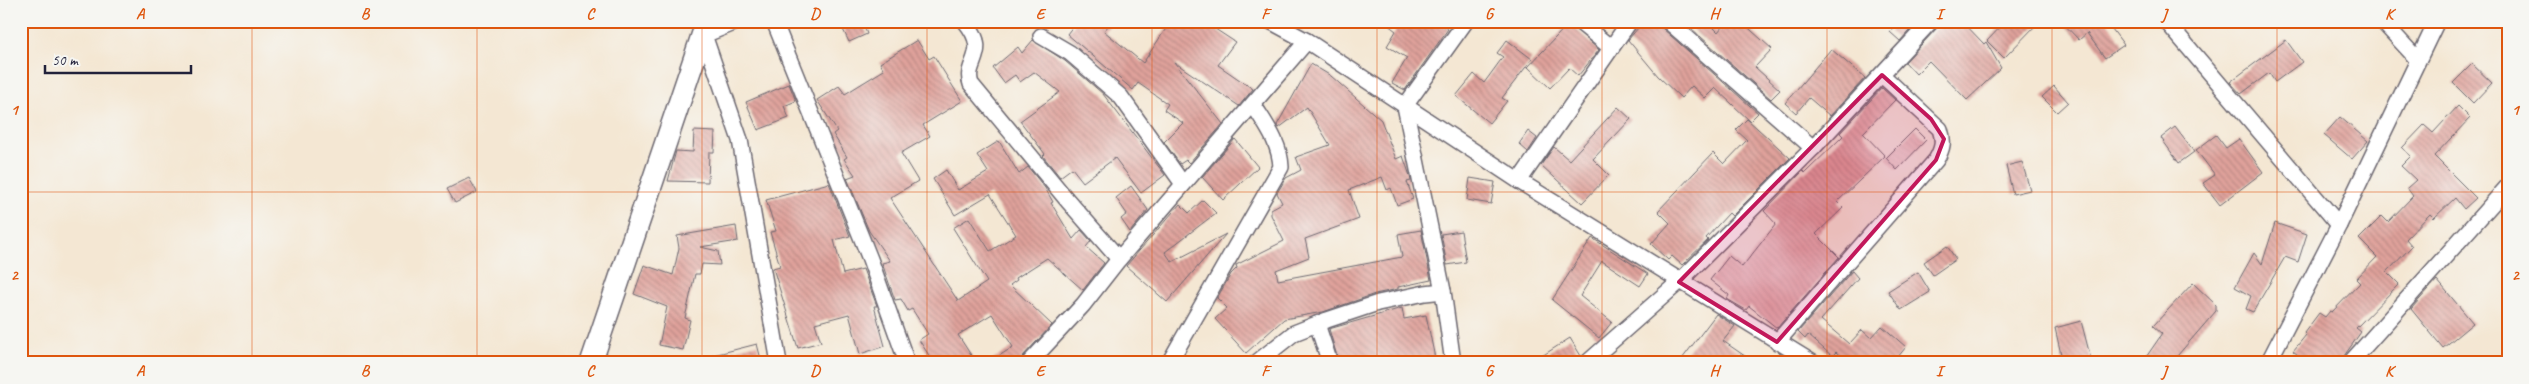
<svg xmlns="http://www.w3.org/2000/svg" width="2529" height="384" font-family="Caveat,sans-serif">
  <defs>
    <pattern id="building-back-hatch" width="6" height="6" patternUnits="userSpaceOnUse" patternTransform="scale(1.25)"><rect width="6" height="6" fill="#e0a29b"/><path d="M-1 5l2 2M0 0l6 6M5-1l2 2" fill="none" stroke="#b58480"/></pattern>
  </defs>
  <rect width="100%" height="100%" fill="#f6f6f2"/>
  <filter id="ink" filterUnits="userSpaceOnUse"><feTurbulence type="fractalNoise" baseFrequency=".02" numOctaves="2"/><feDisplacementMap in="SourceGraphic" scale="10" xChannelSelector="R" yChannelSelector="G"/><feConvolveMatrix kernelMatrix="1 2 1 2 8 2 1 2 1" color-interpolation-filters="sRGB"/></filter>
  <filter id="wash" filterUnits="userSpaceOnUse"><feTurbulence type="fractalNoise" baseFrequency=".0096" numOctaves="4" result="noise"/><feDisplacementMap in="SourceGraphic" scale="20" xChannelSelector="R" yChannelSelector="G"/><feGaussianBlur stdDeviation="1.12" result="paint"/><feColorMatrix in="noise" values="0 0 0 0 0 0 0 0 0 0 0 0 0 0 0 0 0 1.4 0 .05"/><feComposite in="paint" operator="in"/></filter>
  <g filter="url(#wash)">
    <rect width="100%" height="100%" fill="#f4e7d3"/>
    <g id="blocks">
      <g fill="url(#building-back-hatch)">
        <polygon points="839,21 862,21 867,34 849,42"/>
        <polygon points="1077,21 1112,21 1104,31 1143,63 1171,21 1203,21 1235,42 1218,65 1253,89 1239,106 1174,62 1223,124 1189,163 1186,160 1180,164 1164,142 1183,123 1164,110 1168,104 1138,83 1133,90 1067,34"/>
        <polygon points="1383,21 1438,21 1448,29 1405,90 1392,83 1407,58 1387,46 1396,31"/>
        <polygon points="1644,21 1659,21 1662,28 1758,113 1750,121 1715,88 1705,98 1692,86 1681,98 1658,76 1628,40"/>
        <polygon points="1683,21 1707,21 1718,32 1727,21 1741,21 1772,49 1755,67 1780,90 1771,99"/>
        <polygon points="1899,21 1918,21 1900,41 1890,32"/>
        <polygon points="1940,21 1962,21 1984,44 1986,42 2001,68 1967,100 1929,61 1916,74 1905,62 1938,27"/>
        <polygon points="2006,21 2040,21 2004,58 1987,41"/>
        <polygon points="2061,21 2106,21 2124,45 2105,58 2087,33 2079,40"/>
        <polygon points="1569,23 1599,50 1578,76 1569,68 1550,88 1528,67"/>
        <polygon points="917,40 929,59 934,56 962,101 923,125 930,136 901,153 918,181 890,198 958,301 987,282 953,228 969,218 990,251 1016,235 990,194 955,215 933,179 946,170 958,190 988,172 977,155 999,141 1019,174 1028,167 1045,188 1053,202 1051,203 1073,239 1081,230 1091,241 1086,247 1104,263 1083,290 1047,258 1016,278 1017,280 1010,285 1052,325 1022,357 1020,363 988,363 1013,347 992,314 958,335 976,363 934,363 919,340 928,334 912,309 908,311 901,299 895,300 882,263 890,261 869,231 847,178 855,175 844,159 847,157 833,134 837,131 817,100 839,86 845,94 884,70 880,63"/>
        <polygon points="1033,40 1065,61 1103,94 1165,175 1141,193 1115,158 1083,182 1072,168 1060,177 1043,156 1045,154 1020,121 1060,92 1034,72 1020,82 1015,75 1004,83 993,68 1018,47 1022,53"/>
        <polygon points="1507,40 1532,59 1502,98 1507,101 1489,123 1456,96 1474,74 1484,83 1503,57 1497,53"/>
        <polygon points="2286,40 2302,62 2275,82 2269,73 2241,94 2230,82"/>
        <polygon points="1831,49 1865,78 1830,116 1809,98 1796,113 1785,103"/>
        <polygon points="1311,64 1331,76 1381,120 1396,159 1403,156 1410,176 1411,181 1407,182 1413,199 1397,205 1391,188 1387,190 1382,177 1349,190 1359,219 1305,239 1309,257 1276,270 1278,280 1402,257 1398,234 1421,230 1431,280 1398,287 1398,289 1375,294 1323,312 1284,319 1246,353 1215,319 1227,308 1217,298 1231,274 1237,268 1236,265 1284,241 1271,215 1271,209 1282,203 1277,193 1286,178 1301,170 1296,157 1330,145 1307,107 1279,128 1277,125"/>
        <polygon points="2472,64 2492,83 2473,103 2453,83"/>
        <polygon points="789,84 796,101 784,106 789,118 758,130 746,102"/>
        <polygon points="2054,86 2068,102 2057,112 2042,97"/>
        <polygon points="1882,88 1895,100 1863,133 1885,156 1837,202 1843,208 1816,234 1839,257 1777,328 1749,306 1746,310 1727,299 1729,295 1710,280 1729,256 1742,267 1776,224 1764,211 1803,171 1805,173 1843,136 1840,133"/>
        <polygon points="2458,106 2470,118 2434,156 2476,198 2464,209 2455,198 2434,218 2430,214 2406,239 2412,246 2387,272 2399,284 2356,328 2361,332 2339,363 2308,363 2293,351 2306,335 2304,333 2319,313 2325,317 2330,311 2332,312 2360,283 2356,279 2377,257 2359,239 2382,216 2388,222 2413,196 2407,188 2416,180 2401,166 2411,156 2402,148 2424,125 2433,133"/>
        <polygon points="1618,107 1631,119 1593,159 1609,175 1582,203 1541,165 1554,147 1569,160"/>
        <polygon points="2340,117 2368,141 2352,159 2324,135"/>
        <polygon points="1747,119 1790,158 1732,216 1729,213 1706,238 1708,240 1682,265 1672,256 1668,260 1651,244 1670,223 1658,211 1713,153 1724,164 1747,140 1736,130"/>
        <polygon points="2175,127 2194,152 2179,163 2161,138"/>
        <polygon points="1915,129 1926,140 1897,170 1886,158"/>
        <polygon points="694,131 715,132 714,152 709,152 708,182 668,181 676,151 693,152"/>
        <polygon points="1528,131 1537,138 1528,152 1519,144"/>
        <polygon points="2216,135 2226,148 2239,139 2263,172 2220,205 2203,183 2215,175 2196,150"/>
        <polygon points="1235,139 1258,167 1223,200 1202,177"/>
        <polygon points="2022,162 2030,190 2013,194 2006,166"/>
        <polygon points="469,178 477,192 455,203 447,189"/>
        <polygon points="1470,178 1495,182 1491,204 1467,200"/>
        <polygon points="829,183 850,236 834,240 843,274 863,269 877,306 874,306 885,346 860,354 849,314 815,323 821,342 798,348 773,268 780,266 770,232 776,231 766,200"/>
        <polygon points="1131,186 1148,210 1130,232 1121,219 1127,214 1116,198"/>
        <polygon points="1203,200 1216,213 1165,252 1172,262 1226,234 1167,302 1126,266 1180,204 1189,213"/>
        <polygon points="2275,223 2307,234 2298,262 2285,257 2253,312 2246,309 2251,296 2235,287 2254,253 2262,264"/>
        <polygon points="736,226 738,241 700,247 718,251 720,265 702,264 700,274 695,274 685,318 690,320 683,350 659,345 667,307 634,294 644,265 673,275 679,248 677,236"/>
        <polygon points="1461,231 1466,262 1447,265 1441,234"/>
        <polygon points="1592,238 1648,274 1640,286 1602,261 1580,296 1612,322 1599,338 1552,300"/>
        <polygon points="1947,246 1956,259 1933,275 1924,262"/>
        <polygon points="1852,271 1858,278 1821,320 1849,344 1862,330 1871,338 1882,326 1906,347 1893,363 1848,363 1836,352 1832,356 1808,335 1805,339 1798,332"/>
        <polygon points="1918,272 1930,292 1901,310 1888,291"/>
        <polygon points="2437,280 2473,323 2443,348 2411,309"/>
        <polygon points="2193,283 2216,305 2216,311 2171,363 2142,363 2162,334 2153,326"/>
        <polygon points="1402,308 1404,319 1426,315 1436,363 1339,363 1329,329"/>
        <polygon points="1716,314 1735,326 1723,341 1755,363 1679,363"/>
        <polygon points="2081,321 2092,363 2063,363 2055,328"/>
        <polygon points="1570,338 1581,356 1579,358 1572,363 1531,363"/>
        <polygon points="757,344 762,363 706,363 706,357"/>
      </g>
    </g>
  </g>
  <g filter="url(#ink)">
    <use href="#blocks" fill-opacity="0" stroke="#6c6770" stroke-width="1"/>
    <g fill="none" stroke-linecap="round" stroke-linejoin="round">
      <defs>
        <g id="street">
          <polyline points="739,21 704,35 740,140 779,363"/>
          <polyline points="774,21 870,259 907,363"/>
          <path d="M965 21C992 54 963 62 971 84L1068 201 1119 259"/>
          <polyline points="1270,21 1307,41 1519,181 1813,363"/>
          <polyline points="1578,21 1610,47"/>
          <polyline points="1668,21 1813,148"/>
          <polyline points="2166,21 2339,225"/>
          <polyline points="2382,21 2417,59"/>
          <polyline points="1041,36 1070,53 1121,97 1183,184"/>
          <polyline points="1519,181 1630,21"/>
          <polyline points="1317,324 1330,363"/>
          <path d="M1777 342 1936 160C1943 148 1944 141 1940 129L1882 75"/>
          <polyline points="1029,363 1083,305 1119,259 1307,41"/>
          <path d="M1169 363 1281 167C1280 142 1265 124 1253 104"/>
          <polyline points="1256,363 1294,333 1327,320 1378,303 1425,293 1443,291"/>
          <polyline points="1453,363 1443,291 1405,106 1466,21"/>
          <polyline points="1587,363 1679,282 1813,148 1931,21"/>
          <polyline points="2268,363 2339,225 2437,21"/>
          <polyline points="2350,363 2508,186"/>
        </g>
        <polyline id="secondary" points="591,363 707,21"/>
      </defs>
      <use href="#street" stroke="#6c6770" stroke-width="18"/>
      <use href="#secondary" stroke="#6c6770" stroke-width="24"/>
      <use href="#street" stroke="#fff" stroke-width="15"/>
      <use href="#secondary" stroke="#fff" stroke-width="21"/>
    </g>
  </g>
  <path fill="#c2185b" fill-opacity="0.2" stroke="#c2185b" stroke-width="4" stroke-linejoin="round" d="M1882 75 1931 119 1944 139 1936 160 1777 342 1679 282Z"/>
  <path fill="none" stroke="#de560e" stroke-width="1" stroke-opacity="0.55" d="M252 21V363M477 21V363M702 21V363M927 21V363M1152 21V363M1377 21V363M1602 21V363M1827 21V363M2052 21V363M2277 21V363M21 192H2508"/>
  <rect width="2529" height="384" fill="none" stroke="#f6f6f2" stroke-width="55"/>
  <path d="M45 65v8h146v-8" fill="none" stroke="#22223b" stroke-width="2.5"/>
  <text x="52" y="65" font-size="15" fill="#22223b" stroke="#f6f6f2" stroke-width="4" paint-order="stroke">50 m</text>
  <rect x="28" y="28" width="2474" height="328" fill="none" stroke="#de560e" stroke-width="2"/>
  <g font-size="16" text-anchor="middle" font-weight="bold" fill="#de560e">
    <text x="140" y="19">A</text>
    <text x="365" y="19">B</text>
    <text x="590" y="19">C</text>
    <text x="815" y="19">D</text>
    <text x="1040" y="19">E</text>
    <text x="1265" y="19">F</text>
    <text x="1489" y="19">G</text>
    <text x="1714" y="19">H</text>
    <text x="1939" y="19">I</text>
    <text x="2164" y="19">J</text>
    <text x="2389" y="19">K</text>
    <text x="14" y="115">1</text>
    <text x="2515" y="115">1</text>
    <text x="14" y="280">2</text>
    <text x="2515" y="280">2</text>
    <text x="140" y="376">A</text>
    <text x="365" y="376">B</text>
    <text x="590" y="376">C</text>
    <text x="815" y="376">D</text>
    <text x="1040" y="376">E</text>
    <text x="1265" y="376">F</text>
    <text x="1489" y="376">G</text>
    <text x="1714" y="376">H</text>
    <text x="1939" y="376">I</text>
    <text x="2164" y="376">J</text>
    <text x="2389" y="376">K</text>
  </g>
</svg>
